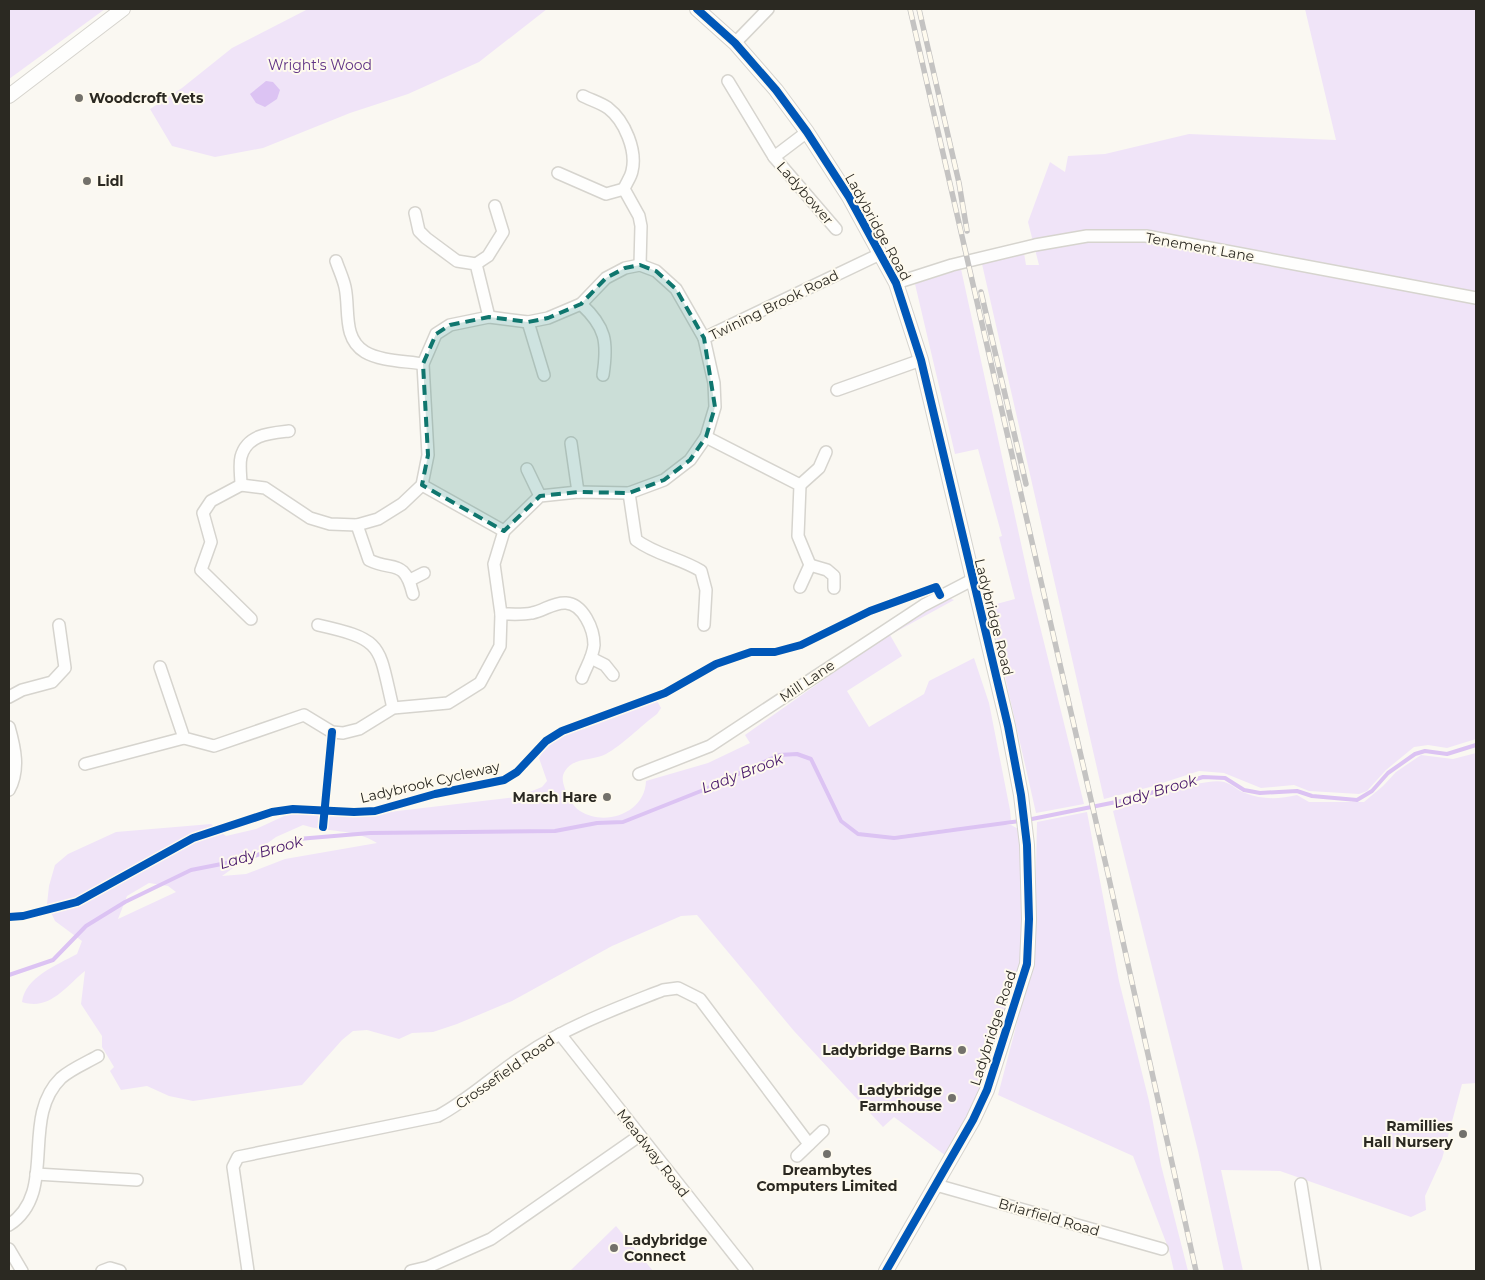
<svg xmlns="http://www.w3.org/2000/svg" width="1485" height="1280" font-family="Montserrat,sans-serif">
  <rect width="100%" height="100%" fill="#faf8f2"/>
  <g fill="#f0e4f8" fill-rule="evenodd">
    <polygon points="9,9 105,9 9,79"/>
    <polygon points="308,9 547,9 479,62 408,94 350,113 263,148 215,157 172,146 150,109 182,88 232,48"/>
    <polygon points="1305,9 1476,9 1476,739 1447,748 1428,745 1414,747 1386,770 1367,791 1359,794 1309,791 1294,785 1261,788 1224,773 1199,771 1150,787 1104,799 982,264 1024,253 1026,265 1039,265 1028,222 1050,162 1065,172 1068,156 1105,154 1189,134 1336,140"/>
    <polygon points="961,269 1032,594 1084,804 1036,813 989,606 1015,599 999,537 1002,536 978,449 955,454 915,284"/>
    <path d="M949 598 954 600 890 635 902 656 847 691 869 727 924 694 929 681 974 658 989 703 1010 810 1011 821 994 825H1011L1026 833 1027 964 1001 1051 950 1159 894 1117 883 1127 794 1031 697 915 681 916 612 946 512 1001 457 1024 433 1032 412 1033 399 1039 367 1030 353 1031 342 1040 302 1085 193 1101 169 1096 147 1086 121 1090 110 1071 114 1067 102 1047V1036L81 1004 85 971C65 987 50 1011 22 1002 25 977 57 965 77 954L82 941 55 921 47 904 49 886 55 865 68 854 116 832 211 824 226 836 256 829 295 811H325L355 816 517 797 542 787 547 781 539 758C556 730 580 729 609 718 625 712 640 704 656 699L661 708 657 714C642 725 621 746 606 754 593 761 573 757 565 771 561 777 563 783 565 789 569 797 572 806 580 811 605 827 645 813 646 781L708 763 750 743 745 735 901 625ZM303 825C328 833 354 828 377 843L285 859 246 874 222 876 276 837ZM953 828 960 829 894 838 886 837ZM149 883 168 886 176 892 118 919 127 896Z"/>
    <path d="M1476 753V1083L1462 1084 1442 1159 1425 1196 1426 1210 1411 1217 1280 1171 1221 1170 1243 1271H1224L1198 1151 1113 811C1137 803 1203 777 1224 782 1232 784 1238 791 1245 793 1262 800 1280 799 1297 795L1309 802H1364L1383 786 1396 772 1421 755 1453 759Z"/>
    <polygon points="1087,812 1119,981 1149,1101 1161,1165 1188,1271 1174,1271 1169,1250 1133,1156 998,1095 1034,958 1037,822"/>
    <polygon points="616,1226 653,1271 570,1271"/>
  </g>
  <polygon fill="#dcc3f3" points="266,81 273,82 280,90 277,99 265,107 256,103 250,94"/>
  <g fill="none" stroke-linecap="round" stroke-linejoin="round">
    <g stroke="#dcc3f3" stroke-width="4">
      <polyline points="1027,820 1131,799 1203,777 1225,778 1244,790 1260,793 1297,791 1312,796 1357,800 1372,791 1388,773 1415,754 1425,751 1447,754 1476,745"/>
      <polyline points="9,975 53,960 86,926 125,902 191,870 247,859 298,839 370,833 555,831 597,823 623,822 701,791 779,755 797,754 811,759 841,821 858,834 894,838 1020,821"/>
    </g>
    <defs>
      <g id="minor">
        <polyline points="735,43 768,9"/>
        <polyline points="728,81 774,157 807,132"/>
        <path d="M583 96C591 100 601 103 608 108 625 121 637 151 632 171 631 177 626 183 624 189L639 216 641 226 640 265"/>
        <polyline points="774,157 836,229"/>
        <polyline points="558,173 606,194 624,189"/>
        <polyline points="415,213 419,231 426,238 457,261 476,264 489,317"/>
        <path d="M336 261C339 270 343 278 345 287 350 309 342 338 365 352 380 361 406 361 423 364"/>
        <polyline points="476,264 488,256 503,232 495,206"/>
        <polyline points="896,283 952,265 1035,245 1087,236 1146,236 1476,298"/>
        <path d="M581 304C606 327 608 342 603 375"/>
        <polyline points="528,322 544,375"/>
        <polyline points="837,390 921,360"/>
        <polyline points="706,437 800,485 798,536 810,565 800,587"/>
        <polyline points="571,443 578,492"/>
        <polyline points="527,469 540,496"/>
        <path d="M241 485C241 477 239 465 241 457 247 434 271 433 289 431"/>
        <polyline points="422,485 504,531"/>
        <polyline points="800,485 819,468 826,452"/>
        <path d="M629 493 636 540C656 555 680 558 701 571L706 590 704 625"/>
        <path d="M357 525 369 560C394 572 404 558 413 594"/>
        <polyline points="810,565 827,570 834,576 834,588"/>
        <polyline points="410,580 424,573"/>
        <path d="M501 614C511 614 523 615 532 613 544 611 553 602 566 603 583 604 594 629 594 645 593 657 586 667 582 678"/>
        <polyline points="251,619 201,570 211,542 203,513 211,501 241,485 265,488 310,518 330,524 357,525 378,519 402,504 422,485 428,455 423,364 436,334 450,325 489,317 528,322 548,318 581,304 606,278 625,268 640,265 656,271 676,289 704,338"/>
        <path d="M318 625C385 640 378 645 393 708"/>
        <polyline points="591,658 605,665 613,675"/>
        <polyline points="160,667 184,738 214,746 304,715 332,732 343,733 359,729 393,708 448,703 480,683 500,646 501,614 494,564 504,531 540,496 578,492 629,493 664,480 690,460 706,437 715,407 714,383 704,338 880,254"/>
        <polyline points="9,697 22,690 52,682 65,668 59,625"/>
        <path d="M9 727C15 748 20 770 9 790"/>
        <polyline points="85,764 184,738"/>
        <polyline points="639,774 710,746 924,605 972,580"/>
        <polyline points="560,1034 747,1271"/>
        <polyline points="797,1156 823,1131"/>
        <polyline points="36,1174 137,1180"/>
        <polyline points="1301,1184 1315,1271"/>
        <polyline points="936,1185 1162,1249"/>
        <path d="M9 1225C59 1192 19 1119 61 1078 71 1069 86 1063 98 1056"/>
        <polyline points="9,1249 22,1271"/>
        <polyline points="102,1271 110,1268 120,1271"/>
        <path d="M248 1271 233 1167 238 1157 438 1116C470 1099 495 1074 525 1055 568 1026 615 1009 663 990L678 988 700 999 809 1144"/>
        <polyline points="411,1271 428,1267 491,1239 639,1136"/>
      </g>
      <g id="tertiary">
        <polyline points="697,9 735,43 776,90 807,132 849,197 896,283 921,360 1008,726 1021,795 1027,845 1029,919 1027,964 987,1090 973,1120 886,1271"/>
        <polyline points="9,96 123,9"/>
      </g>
    </defs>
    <use href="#minor" stroke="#d6d4ce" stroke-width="14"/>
    <use href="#tertiary" stroke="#d6d4ce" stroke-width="16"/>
    <use href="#minor" stroke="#fefefd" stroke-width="11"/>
    <use href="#tertiary" stroke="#fefefd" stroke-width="14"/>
    <defs>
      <g id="rail">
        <polyline points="910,9 1108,874 1196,1271"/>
        <polyline points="919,9 959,183 967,231"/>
        <polyline points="981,292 1026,484"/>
      </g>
    </defs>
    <use href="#rail" stroke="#c4c3c2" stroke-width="5.5"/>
    <use href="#rail" stroke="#fefaee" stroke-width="4" stroke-dasharray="11" stroke-linecap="butt"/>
    <defs>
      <g id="cycleway">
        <polyline points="697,9 735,43 776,90 807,132 849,197 896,283 921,360 1008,726 1021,795 1027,845 1029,919 1027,964 987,1090 973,1120 886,1271"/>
        <polyline points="323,827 332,732"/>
        <polyline points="9,917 23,916 77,902 193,838 272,812 293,809 354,812 375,811 435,794 504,780 517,772 546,741 562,731 665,693 716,664 751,652 775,652 801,645 870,611 936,587 940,595"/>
      </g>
    </defs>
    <use href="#cycleway" stroke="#fefaee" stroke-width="11"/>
    <use href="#cycleway" stroke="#0057b8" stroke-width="8"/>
  </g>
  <path fill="#0f766e" fill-opacity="0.2" stroke="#0f766e" stroke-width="4" stroke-dasharray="10 6" stroke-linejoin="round" d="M640 265 656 271 676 289 704 338 715 407 706 437 690 460 664 480 629 493 578 492 540 496 504 531 422 485 428 455 423 364 436 334 450 325 489 317 528 322 548 318 581 304 606 278 625 268Z"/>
  <g fill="#73716b" stroke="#fefaee" stroke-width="2">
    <circle cx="79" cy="98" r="5"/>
    <circle cx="87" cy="181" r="5"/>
    <circle cx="607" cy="797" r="5"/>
    <circle cx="962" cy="1050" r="5"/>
    <circle cx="952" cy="1098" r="5"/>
    <circle cx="1463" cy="1134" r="5"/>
    <circle cx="827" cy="1154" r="5"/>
    <circle cx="614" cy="1248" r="5"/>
  </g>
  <g text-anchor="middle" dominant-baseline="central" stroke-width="4" stroke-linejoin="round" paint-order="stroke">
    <g font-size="14" fill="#613486" stroke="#fefaee">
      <text x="320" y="65">Wright's Wood</text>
    </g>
    <g font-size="14" font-weight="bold" fill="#2b2922" stroke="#fefaee" text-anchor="end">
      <text x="89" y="98" text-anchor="start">Woodcroft Vets</text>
      <text x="97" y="181" text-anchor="start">Lidl</text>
      <text x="597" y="797">March Hare</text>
      <text x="952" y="1050">Ladybridge Barns</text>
      <text x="942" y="1090">Ladybridge<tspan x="942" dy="16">Farmhouse</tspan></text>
      <text x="1453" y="1126">Ramillies<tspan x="1453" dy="16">Hall Nursery</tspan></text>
      <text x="827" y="1170" text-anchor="middle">Dreambytes<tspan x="827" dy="16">Computers Limited</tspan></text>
      <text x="624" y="1240" text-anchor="start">Ladybridge<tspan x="624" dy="16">Connect</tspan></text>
    </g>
    <g font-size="14" fill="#2b2922" stroke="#fefaee">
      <text transform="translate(805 193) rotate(49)">Ladybower</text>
      <text transform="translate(878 227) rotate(61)">Ladybridge Road</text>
      <text transform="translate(1200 247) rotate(10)">Tenement Lane</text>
      <text transform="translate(774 305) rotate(-26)">Twining Brook Road</text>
      <text transform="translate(994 617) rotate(76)">Ladybridge Road</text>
      <text transform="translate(807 681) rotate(-34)">Mill Lane</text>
      <text transform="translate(430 782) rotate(-13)">Ladybrook Cycleway</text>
      <text transform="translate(993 1028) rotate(-72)">Ladybridge Road</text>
      <text transform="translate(505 1072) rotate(-35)">Crossefield Road</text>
      <text transform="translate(653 1153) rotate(52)">Meadway Road</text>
      <text transform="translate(1049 1217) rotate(16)">Briarfield Road</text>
    </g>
    <g font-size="15" font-style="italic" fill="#49196b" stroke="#fefaee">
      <text transform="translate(742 773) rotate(-21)">Lady Brook</text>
      <text transform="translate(1155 791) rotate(-16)">Lady Brook</text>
      <text transform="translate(261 852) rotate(-16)">Lady Brook</text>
    </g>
  </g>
  <rect width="1485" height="1280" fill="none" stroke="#2b2922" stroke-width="20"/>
</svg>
